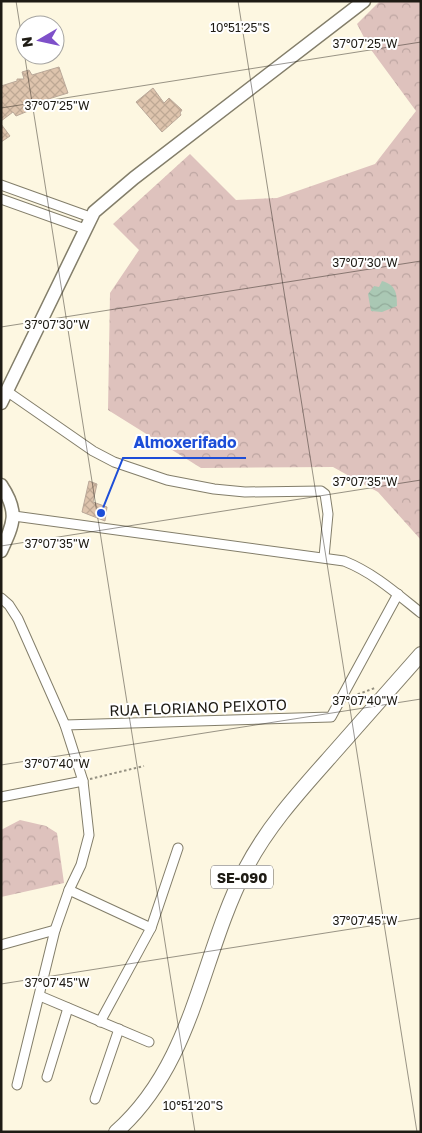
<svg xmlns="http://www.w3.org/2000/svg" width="422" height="1133" font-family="'Golos Text',sans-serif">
  <defs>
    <pattern id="forest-crowns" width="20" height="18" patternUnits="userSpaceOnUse" patternTransform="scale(1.25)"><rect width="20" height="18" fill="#dec2bd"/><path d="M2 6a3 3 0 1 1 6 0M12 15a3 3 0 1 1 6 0" fill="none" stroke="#bea6a2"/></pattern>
    <pattern id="water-waves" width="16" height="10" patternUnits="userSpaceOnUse" patternTransform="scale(1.25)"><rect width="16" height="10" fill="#aac8b4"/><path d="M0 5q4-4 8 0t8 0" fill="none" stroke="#92ab9a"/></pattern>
    <pattern id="building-cross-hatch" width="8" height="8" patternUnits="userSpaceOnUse" patternTransform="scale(1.25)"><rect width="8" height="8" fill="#dec4ad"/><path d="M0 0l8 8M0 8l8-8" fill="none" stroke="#bea894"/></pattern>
  </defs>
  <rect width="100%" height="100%" fill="#fdf7e1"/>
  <g fill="url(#forest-crowns)">
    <polygon points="380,1 421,1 421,540 378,492 333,467 201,468 108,410 110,293 139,250 113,224 190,154 236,200 277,198 375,164 416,111 369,47 357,24"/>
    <polygon points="20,820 46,826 57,833 64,883 1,897 1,830"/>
  </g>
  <path fill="url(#water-waves)" d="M382 281C396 285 397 293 397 306L382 312 371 311 368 294 374 286 379 287Z"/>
  <g fill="url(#building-cross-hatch)" stroke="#baa899">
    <polygon points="59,67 68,93 32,104 33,109 16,116 13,112 1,121 1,86 17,81 17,79 24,79 22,72 29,70 32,75"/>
    <polygon points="153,88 164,103 169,98 182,110 180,113 181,115 162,132 136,102"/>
    <polygon points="1,124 10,136 1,142"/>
    <polygon points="89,481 97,484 93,502 107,507 105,521 82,512"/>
  </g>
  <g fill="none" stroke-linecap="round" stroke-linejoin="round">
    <defs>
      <g id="street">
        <polyline points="1,185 90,217"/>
        <polyline points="1,199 85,229"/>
        <polyline points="8,392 93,451 114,462 167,480 214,489 245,492 321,491 325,494 328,514 324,557"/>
        <path d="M14 516 344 561C374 573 396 593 421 613"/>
        <polyline points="1,598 9,605 18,619 65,725 83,781 89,835 81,865 69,890 55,930 17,1085"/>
        <polyline points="65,725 331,717 398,594"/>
        <polyline points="1,797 83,781"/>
        <polyline points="69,890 151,928"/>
        <polyline points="1,945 55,930"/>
        <polyline points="40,996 149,1042"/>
        <polyline points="100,1022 151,928 178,848"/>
        <polyline points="47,1077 68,1008"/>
        <polyline points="95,1099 119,1029"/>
      </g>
      <g id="secondary">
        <polyline points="1,403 94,212 134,178 364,1"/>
        <path d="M1 485C19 512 14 523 1 551"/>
      </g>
      <path id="primary" d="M116 1132C194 1063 200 958 245 870 267 827 299 792 331 756 361 722 391 688 421 654"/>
    </defs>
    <use href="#street" stroke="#837e6a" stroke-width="11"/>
    <use href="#secondary" stroke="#837e6a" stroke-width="15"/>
    <use href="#primary" stroke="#837e6a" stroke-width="16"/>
    <g stroke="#949081" stroke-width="2" stroke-dasharray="2.5 2.5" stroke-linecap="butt">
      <polyline points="353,696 375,688"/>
      <polyline points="90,779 144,766"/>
    </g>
    <use href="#street" stroke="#fff" stroke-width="9"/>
    <use href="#secondary" stroke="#fff" stroke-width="12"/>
    <use href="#primary" stroke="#fff" stroke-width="14"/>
  </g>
  <path fill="none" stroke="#1e1b14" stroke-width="1" stroke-opacity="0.45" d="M16 1 195 1132M238 1 417 1132M1 108 421 42M1 327 421 261M1 546 421 480M1 765 421 699M1 984 421 918"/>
  <g text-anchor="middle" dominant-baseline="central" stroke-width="4" stroke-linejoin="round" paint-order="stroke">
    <rect fill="#fff" stroke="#625f5a" stroke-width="1" x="211" y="865.5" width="62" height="23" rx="4"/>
    <g font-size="14" font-weight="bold" fill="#1e1b14">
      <text x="242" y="877">SE-090</text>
    </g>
    <g font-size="15" fill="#1e1b14" stroke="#fff">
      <text transform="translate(198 707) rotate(-2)">RUA FLORIANO PEIXOTO</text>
    </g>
  </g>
  <g font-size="12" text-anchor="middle" fill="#1e1b14" stroke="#fff" stroke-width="4" stroke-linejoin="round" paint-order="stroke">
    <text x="240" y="32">10°51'25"S</text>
    <text x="365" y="48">37°07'25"W</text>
    <text x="57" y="110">37°07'25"W</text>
    <text x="365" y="267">37°07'30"W</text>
    <text x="57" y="329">37°07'30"W</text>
    <text x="365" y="486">37°07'35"W</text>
    <text x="57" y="548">37°07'35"W</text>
    <text x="365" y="705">37°07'40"W</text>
    <text x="57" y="768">37°07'40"W</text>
    <text x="365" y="925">37°07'45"W</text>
    <text x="57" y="987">37°07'45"W</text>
    <text x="193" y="1110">10°51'20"S</text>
  </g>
  <path fill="none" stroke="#1d4ed8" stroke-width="2" d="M101 513L123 458H246"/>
  <circle fill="#1d4ed8" stroke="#fff" stroke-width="2" cx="101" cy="513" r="5"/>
  <g font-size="16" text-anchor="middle" font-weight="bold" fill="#1d4ed8" stroke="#fff" stroke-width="4" stroke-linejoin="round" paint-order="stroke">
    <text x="185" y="448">Almoxerifado</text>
  </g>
  <rect width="422" height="1133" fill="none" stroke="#1e1b14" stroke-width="5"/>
  <g transform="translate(40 40) rotate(261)"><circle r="24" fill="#ffffff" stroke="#a5a4a1"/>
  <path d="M0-4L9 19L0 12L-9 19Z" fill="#7e50c9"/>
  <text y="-8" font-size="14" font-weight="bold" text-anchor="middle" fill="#1e1b14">N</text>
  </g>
</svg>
